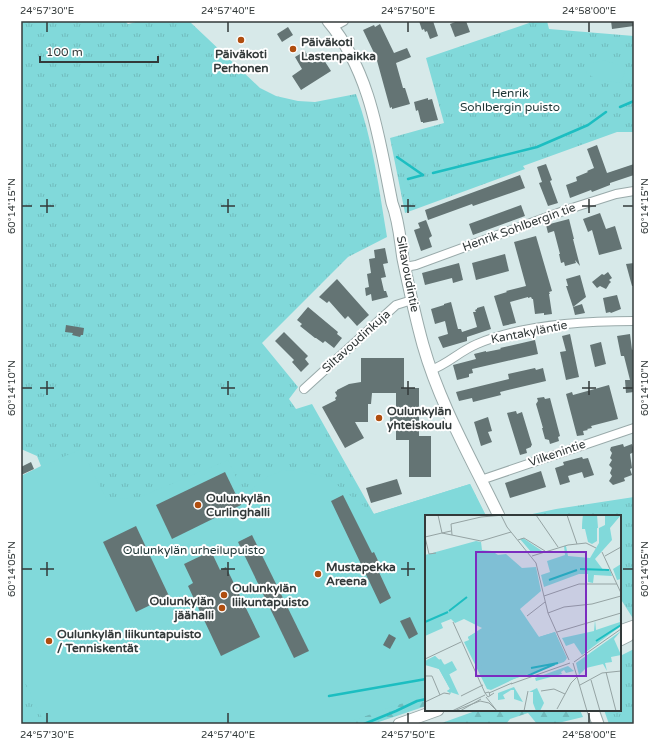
<svg xmlns="http://www.w3.org/2000/svg" width="655" height="745" font-family="'Varela Round',sans-serif">
  <defs>
    <pattern id="forest-firs" width="22" height="20" patternUnits="userSpaceOnUse"><rect width="22" height="20" fill="#81d9da"/><path d="M5 1l3.5 6h-7zM16 11l3.5 6h-7z" fill="#70bbbc"/></pattern>
    <pattern id="park-tufts" width="24" height="20" patternUnits="userSpaceOnUse"><rect width="24" height="20" fill="#81d9da"/><path d="M3 7l-1-3M5 7V3M7 7l1-3M15 17l-1-3M17 17v-4M19 17l1-3" fill="none" stroke="#70bbbc"/></pattern>
  </defs>
  <rect width="100%" height="100%" fill="#d7e9e9"/>
  <g fill="url(#forest-firs)">
    <polygon points="426,677 426,706 373,724 268,724"/>
    <polygon points="478,710 580,710 583,717 554,724 537,724 528,713 510,719 506,724 439,724"/>
  </g>
  <g fill="url(#park-tufts)">
    <path d="M21 21H125L128 24 140 21H189L260 88 276 96 298 101 315 102 356 94C373 140 379 189 387 237L348 257 262 343 298 387 289 399 296 409 312 404 374 514 470 484 486 516H426V695L342 724H21V476L41 466 37 456 21 449Z"/>
    <polygon points="529,21 547,21 549,29 634,36 634,132 617,132 523,166 525,169 405,213 390,138 444,123 426,58 529,23"/>
    <polygon points="634,497 634,620 620,598 620,516 523,516 556,509"/>
    <polygon points="634,649 634,722 632,724 609,724 604,710 620,710 620,656"/>
  </g>
  <g fill="#81d9da">
    <polygon points="604,60 618,65 625,71 621,83 599,80 587,74 586,68 593,63"/>
    <polygon points="81,449 107,500 140,497 228,460 246,498 251,490 269,476 281,471 299,470 328,478 374,514 470,484 486,516 426,516 426,695 342,724 45,724 21,674 21,476"/>
  </g>
  <g fill="none" stroke-linecap="round" stroke-linejoin="round">
    <g stroke="#1cbec1" stroke-width="2.5">
      <polyline points="620,107 634,101"/>
      <polyline points="397,157 423,175"/>
      <polyline points="433,173 537,147 588,125 606,112"/>
      <polyline points="408,179 423,175"/>
      <polyline points="329,696 426,679"/>
      <polyline points="364,724 396,711 417,701 426,699"/>
    </g>
  </g>
  <g fill="#647474">
    <polygon points="419,21 433,21 438,36 430,39 427,31 425,32 424,29 422,30"/>
    <polygon points="458,21 466,21 470,32 455,37 450,24"/>
    <polygon points="611,21 634,21 634,26 612,29"/>
    <polygon points="380,24 394,53 407,48 411,57 396,63 403,88 405,88 410,104 392,109 392,107 390,108 376,57 363,30 374,25 375,27"/>
    <polygon points="288,27 293,35 282,42 277,34"/>
    <polygon points="305,51 312,63 322,57 331,71 301,90 292,76 302,69 295,57"/>
    <polygon points="428,98 428,100 432,99 438,120 423,123 423,122 421,122 418,110 416,111 414,102"/>
    <polygon points="597,145 607,173 634,164 634,175 610,183 610,185 592,192 591,190 570,198 566,185 577,181 576,177 588,172 587,171 594,168 587,149"/>
    <polygon points="546,164 552,180 550,181 558,203 548,206 539,183 542,182 537,167"/>
    <polygon points="520,175 525,188 473,206 472,204 428,220 425,210"/>
    <polygon points="521,205 525,216 473,235 469,224"/>
    <polygon points="600,213 606,229 615,226 622,249 599,255 592,230 588,232 583,219"/>
    <polygon points="569,219 574,239 573,239 580,266 575,260 576,263 565,266 564,262 561,263 559,254 560,254 554,231 548,233 546,225"/>
    <polygon points="426,220 432,236 429,238 432,247 421,251 414,230 420,228 418,223"/>
    <polygon points="536,236 552,291 549,292 550,294 549,294 552,314 544,315 544,313 535,314 533,299 532,299 531,297 528,298 528,297 510,302 516,323 503,326 494,296 507,292 506,291 526,286 514,242"/>
    <polygon points="385,248 388,263 383,264 386,277 381,278 384,291 386,291 388,297 372,301 371,294 366,296 365,288 369,287 367,274 371,273 369,259 375,258 374,250"/>
    <polygon points="505,254 509,271 476,280 472,263"/>
    <polygon points="459,263 463,280 453,283 452,278 425,285 422,273"/>
    <polygon points="634,263 634,286 632,286 626,264"/>
    <polygon points="608,272 612,278 609,280 611,282 609,284 608,286 606,289 600,286 597,288 592,282 602,274 604,275"/>
    <polygon points="580,275 586,297 573,307 566,286 568,286 566,279"/>
    <polygon points="337,279 369,315 357,326 348,316 345,319 329,301 327,303 319,297"/>
    <polygon points="617,295 621,309 611,313 610,312 606,313 603,298"/>
    <polygon points="451,302 458,329 461,329 462,332 477,327 473,312 476,312 475,310 477,309 477,308 484,306 491,329 467,337 467,341 443,348 438,337 448,334 445,321 435,324 431,309 444,305 444,304"/>
    <polygon points="582,304 585,313 575,315 573,307"/>
    <polygon points="308,307 338,332 337,334 342,338 334,348 325,341 323,343 316,338 315,338 300,326 302,324 297,320"/>
    <polygon points="66,325 84,328 83,335 81,335 80,337 72,335 73,333 65,332"/>
    <polygon points="284,332 308,356 305,359 309,364 301,372 292,362 294,360 275,341"/>
    <polygon points="570,334 579,377 566,380 560,352 566,351 562,336"/>
    <polygon points="630,334 632,350 634,349 634,392 626,393 625,380 630,380 624,356 621,356 617,336"/>
    <polygon points="535,340 538,354 472,369 473,373 469,374 469,377 457,380 453,365 476,359 474,354 486,351 486,352 501,349 500,348"/>
    <polygon points="601,342 606,364 595,367 590,345"/>
    <polygon points="361,358 404,358 404,388 419,388 419,436 431,436 431,477 409,477 409,440 396,440 396,425 390,425 390,414 396,414 396,393 372,393 371,404 368,404 368,422 355,422 364,438 345,448 322,407 336,400 335,398 337,396 335,392 337,391 337,390 349,384 361,382"/>
    <polygon points="535,368 536,370 543,368 546,381 500,392 501,395 473,402 472,398 459,401 456,392 509,379 508,374"/>
    <polygon points="609,385 618,419 591,426 592,428 587,429 588,430 583,431 584,435 577,436 566,394 572,392 573,395"/>
    <polygon points="544,397 545,399 550,398 560,436 558,437 559,441 550,444 549,440 545,439 542,428 543,428 536,404 538,401 537,398"/>
    <polygon points="516,411 517,414 522,412 532,445 531,446 531,447 526,449 527,453 520,455 507,413"/>
    <polygon points="488,417 492,431 488,432 492,442 481,446 474,422"/>
    <polygon points="623,444 624,447 632,444 634,451 634,452 630,454 632,468 630,469 632,475 624,478 625,481 613,485 609,481 612,476 610,473 612,468 609,465 612,460 610,458 612,453 610,450 611,447"/>
    <polygon points="582,457 583,459 588,458 594,475 584,478 582,472 568,476 570,482 560,485 555,468 564,465 563,462"/>
    <polygon points="31,462 34,469 21,475 21,467"/>
    <polygon points="541,471 546,487 510,498 505,483"/>
    <polygon points="225,472 241,505 172,539 156,505"/>
    <polygon points="397,479 402,494 371,503 366,488"/>
    <polygon points="343,495 372,553 374,552 381,567 377,568 391,598 380,604 331,501"/>
    <polygon points="136,526 169,596 136,612 103,542"/>
    <polygon points="252,535 309,651 294,658 238,542"/>
    <polygon points="211,551 220,570 226,567 260,637 221,656 188,586 193,583 184,564"/>
    <polygon points="410,617 418,634 409,639 400,621"/>
    <polygon points="389,634 396,638 390,649 383,645"/>
  </g>
  <g fill="none" stroke-linecap="round" stroke-linejoin="round">
    <defs>
      <g id="minor">
        <polyline points="333,27 344,21"/>
        <polyline points="405,267 416,265 569,209 616,194 634,191"/>
        <path d="M431 370C448 364 460 351 477 344 521 325 585 321 634 321"/>
        <polyline points="304,389 396,305 412,300"/>
        <polyline points="481,480 634,428"/>
      </g>
      <g id="secondary">
        <path d="M328 21C371 72 379 140 392 203 399 221 400 240 403 259 409 288 415 316 423 345 440 405 472 460 499 516"/>
        <polyline points="620,631 634,626"/>
        <polyline points="620,640 628,636 634,630"/>
        <polyline points="593,710 598,724"/>
        <polyline points="399,724 438,710"/>
      </g>
    </defs>
    <use href="#minor" stroke="#9aa" stroke-width="10"/>
    <use href="#secondary" stroke="#9aa" stroke-width="13"/>
    <use href="#minor" stroke="#fff" stroke-width="8"/>
    <use href="#secondary" stroke="#fff" stroke-width="11"/>
  </g>
  <path fill="none" stroke="#333a3a" stroke-width="1.5" d="M47 22V32M228 22V32M408 22V32M589 22V32M47 199V213M228 199V213M408 199V213M589 199V213M22 206H32M40 206H54M221 206H235M401 206H415M582 206H596M623 206H633M47 381V395M228 381V395M408 381V395M589 381V395M22 388H32M40 388H54M221 388H235M401 388H415M582 388H596M623 388H633M47 562V576M228 562V576M408 562V576M22 569H32M40 569H54M221 569H235M401 569H415M623 569H633M47 713V723M228 713V723M408 713V723M589 713V723"/>
  <g fill="#b04e0f" stroke="#fff" stroke-width="1.5">
    <circle cx="241" cy="40" r="4"/>
    <circle cx="293" cy="49" r="4"/>
    <circle cx="379" cy="418" r="4"/>
    <circle cx="198" cy="505" r="4"/>
    <circle cx="318" cy="574" r="4"/>
    <circle cx="224" cy="595" r="4"/>
    <circle cx="222" cy="608" r="4"/>
    <circle cx="49" cy="641" r="4"/>
  </g>
  <g text-anchor="middle" dominant-baseline="central" stroke-width="4" stroke-linejoin="round" paint-order="stroke">
    <g font-size="12" font-weight="bold" fill="#333a3a" stroke="#fff" text-anchor="start">
      <text x="301" y="42">Päiväkoti<tspan x="301" dy="14">Lastenpaikka</tspan></text>
      <text x="241" y="54" text-anchor="middle">Päiväkoti<tspan x="241" dy="14">Perhonen</tspan></text>
      <text x="387" y="411">Oulunkylän<tspan x="387" dy="14">yhteiskoulu</tspan></text>
      <text x="206" y="498">Oulunkylän<tspan x="206" dy="14">Curlinghalli</tspan></text>
      <text x="326" y="567">Mustapekka<tspan x="326" dy="14">Areena</tspan></text>
      <text x="232" y="588">Oulunkylän<tspan x="232" dy="14">liikuntapuisto</tspan></text>
      <text x="214" y="601" text-anchor="end">Oulunkylän<tspan x="214" dy="14">jäähalli</tspan></text>
      <text x="57" y="634">Oulunkylän liikuntapuisto<tspan x="57" dy="14">/ Tenniskentät</tspan></text>
    </g>
    <g font-size="12" fill="#1c3434" stroke="#fff">
      <text x="510" y="93">Henrik<tspan x="510" dy="14">Sohlbergin puisto</tspan></text>
      <text x="194" y="550">Oulunkylän urheilupuisto</text>
    </g>
    <g font-size="12" fill="#333a3a" stroke="#fff">
      <text transform="translate(519 227) rotate(-20)">Henrik Sohlbergin tie</text>
      <text transform="translate(408 274) rotate(79)">Siltavoudintie</text>
      <text transform="translate(529 332) rotate(-11)">Kantakyläntie</text>
      <text transform="translate(356 341) rotate(-42)">Siltavoudinkuja</text>
      <text transform="translate(557 453) rotate(-19)">Vilkenintie</text>
    </g>
  </g>
  <g transform="translate(425 515)">
    <rect width="196" height="196" fill="#d7e9e9"/>
    <path d="M158 0H172V26L167 29 163 27 160 14H157ZM98 23 117 36 107 38 95 24ZM10 141 13 145 16 144 19 150 27 146 32 155 23 160 26 179 22 176 25 174 14 154 0 150V146ZM143 151 149 156 141 158 139 155 136 157 137 159 111 166 110 163ZM89 172 98 187 89 184V175H86L78 180 80 184 73 185V178Z" fill="#81d9da"/>
    <path d="M158 0H172L173 13 157 14ZM180 0H196L185 13 187 25 170 44 179 56 185 54 187 61 169 60 168 68 163 67V59H154L119 72 116 60 125 57 122 46 140 40 139 31H141L143 41 165 43 174 28V13L180 10ZM51 26 56 27 57 35 67 36 73 40 81 39 97 53 111 52 116 76 95 94 114 122 130 117 141 145 91 163 66 175 62 174 39 127 44 125 43 122 57 113 39 104 30 108 26 104 16 108 18 113 0 121V40ZM196 49V64L192 65 188 54ZM194 99 196 111 157 140 149 128 141 131 137 123 169 116 170 105 171 115 195 107ZM196 116 189 124 196 140 186 142 187 147 180 148 182 156 178 149 161 153 154 160 151 148ZM10 141 20 150 34 180 22 176 25 174 14 154 5 150 2 145ZM112 173 119 188 115 196H111L108 188V177H104Z" fill="#81d9da"/>
    <path d="M65 111 69 120 89 113 92 119 101 115 114 122 130 117 142 143 139 147 74 169 71 163 63 166 43 122Z" fill="#81d9da"/>
    <path fill="none" stroke="#1cbec1" stroke-width="2" d="M155 54 184 55M124 65 152 55M24 96 42 82M0 107 23 97M171 126 196 110M106 153 133 148M102 161 130 149"/>
    <path fill="none" stroke="#95a3a3" stroke-width="1" d="M13 0 17 18 26 16M76 0 82 12 111 48 123 98 144 145M111 0 133 32M142 0 152 29M27 20 26 9 56 2 79 0M0 22 17 18 56 26 86 17M0 22 4 39 11 38M93 25 99 23 120 36M177 37 196 78M107 41 143 30 161 28 171 33M180 41 196 32M119 81 154 69H192M123 98 139 92 167 89 196 81M102 101 120 87M28 107 60 178M132 117 196 98M0 144 36 127M149 147 196 114M148 148 162 196M181 157 191 196M0 161H7L15 180M166 165 175 196M86 169 145 148M155 170 177 158 196 156M116 176 129 174 140 179M64 178 87 168M36 181 58 170M65 181 64 177 60 178 63 182 69 178M61 182 72 196M0 187 19 178 25 179M132 194 146 168 152 162M27 196 60 180M29 196 55 186 64 188 72 196M35 196 56 184M99 196 103 176"/>
    <path fill="#7b2cbf" fill-opacity="0.15" stroke="#7b2cbf" stroke-width="2" d="M51 37H161V161H51Z"/>
    <rect width="196" height="196" fill="none" stroke="#333a3a" stroke-width="2"/>
  </g>
  <rect width="655" height="745" fill="none" stroke="#ffffff" stroke-width="44"/>
  <path d="M40 56v6h118v-6" fill="none" stroke="#333a3a" stroke-width="2"/>
  <text x="46" y="56" font-size="12" fill="#333a3a" stroke="#ffffff" stroke-width="3" paint-order="stroke">100 m</text>
  <rect x="22" y="22" width="611" height="701" fill="none" stroke="#333a3a" stroke-width="1.5"/>
  <g font-size="10" text-anchor="middle" fill="#333a3a">
    <text x="47" y="14">24°57'30"E</text>
    <text x="228" y="14">24°57'40"E</text>
    <text x="408" y="14">24°57'50"E</text>
    <text x="589" y="14">24°58'00"E</text>
    <text transform="translate(11 206) rotate(-90)" y="4">60°14'15"N</text>
    <text transform="translate(644 206) rotate(-90)" y="4">60°14'15"N</text>
    <text transform="translate(11 388) rotate(-90)" y="4">60°14'10"N</text>
    <text transform="translate(644 388) rotate(-90)" y="4">60°14'10"N</text>
    <text transform="translate(11 569) rotate(-90)" y="4">60°14'05"N</text>
    <text transform="translate(644 569) rotate(-90)" y="4">60°14'05"N</text>
    <text x="47" y="738">24°57'30"E</text>
    <text x="228" y="738">24°57'40"E</text>
    <text x="408" y="738">24°57'50"E</text>
    <text x="589" y="738">24°58'00"E</text>
  </g>
</svg>
